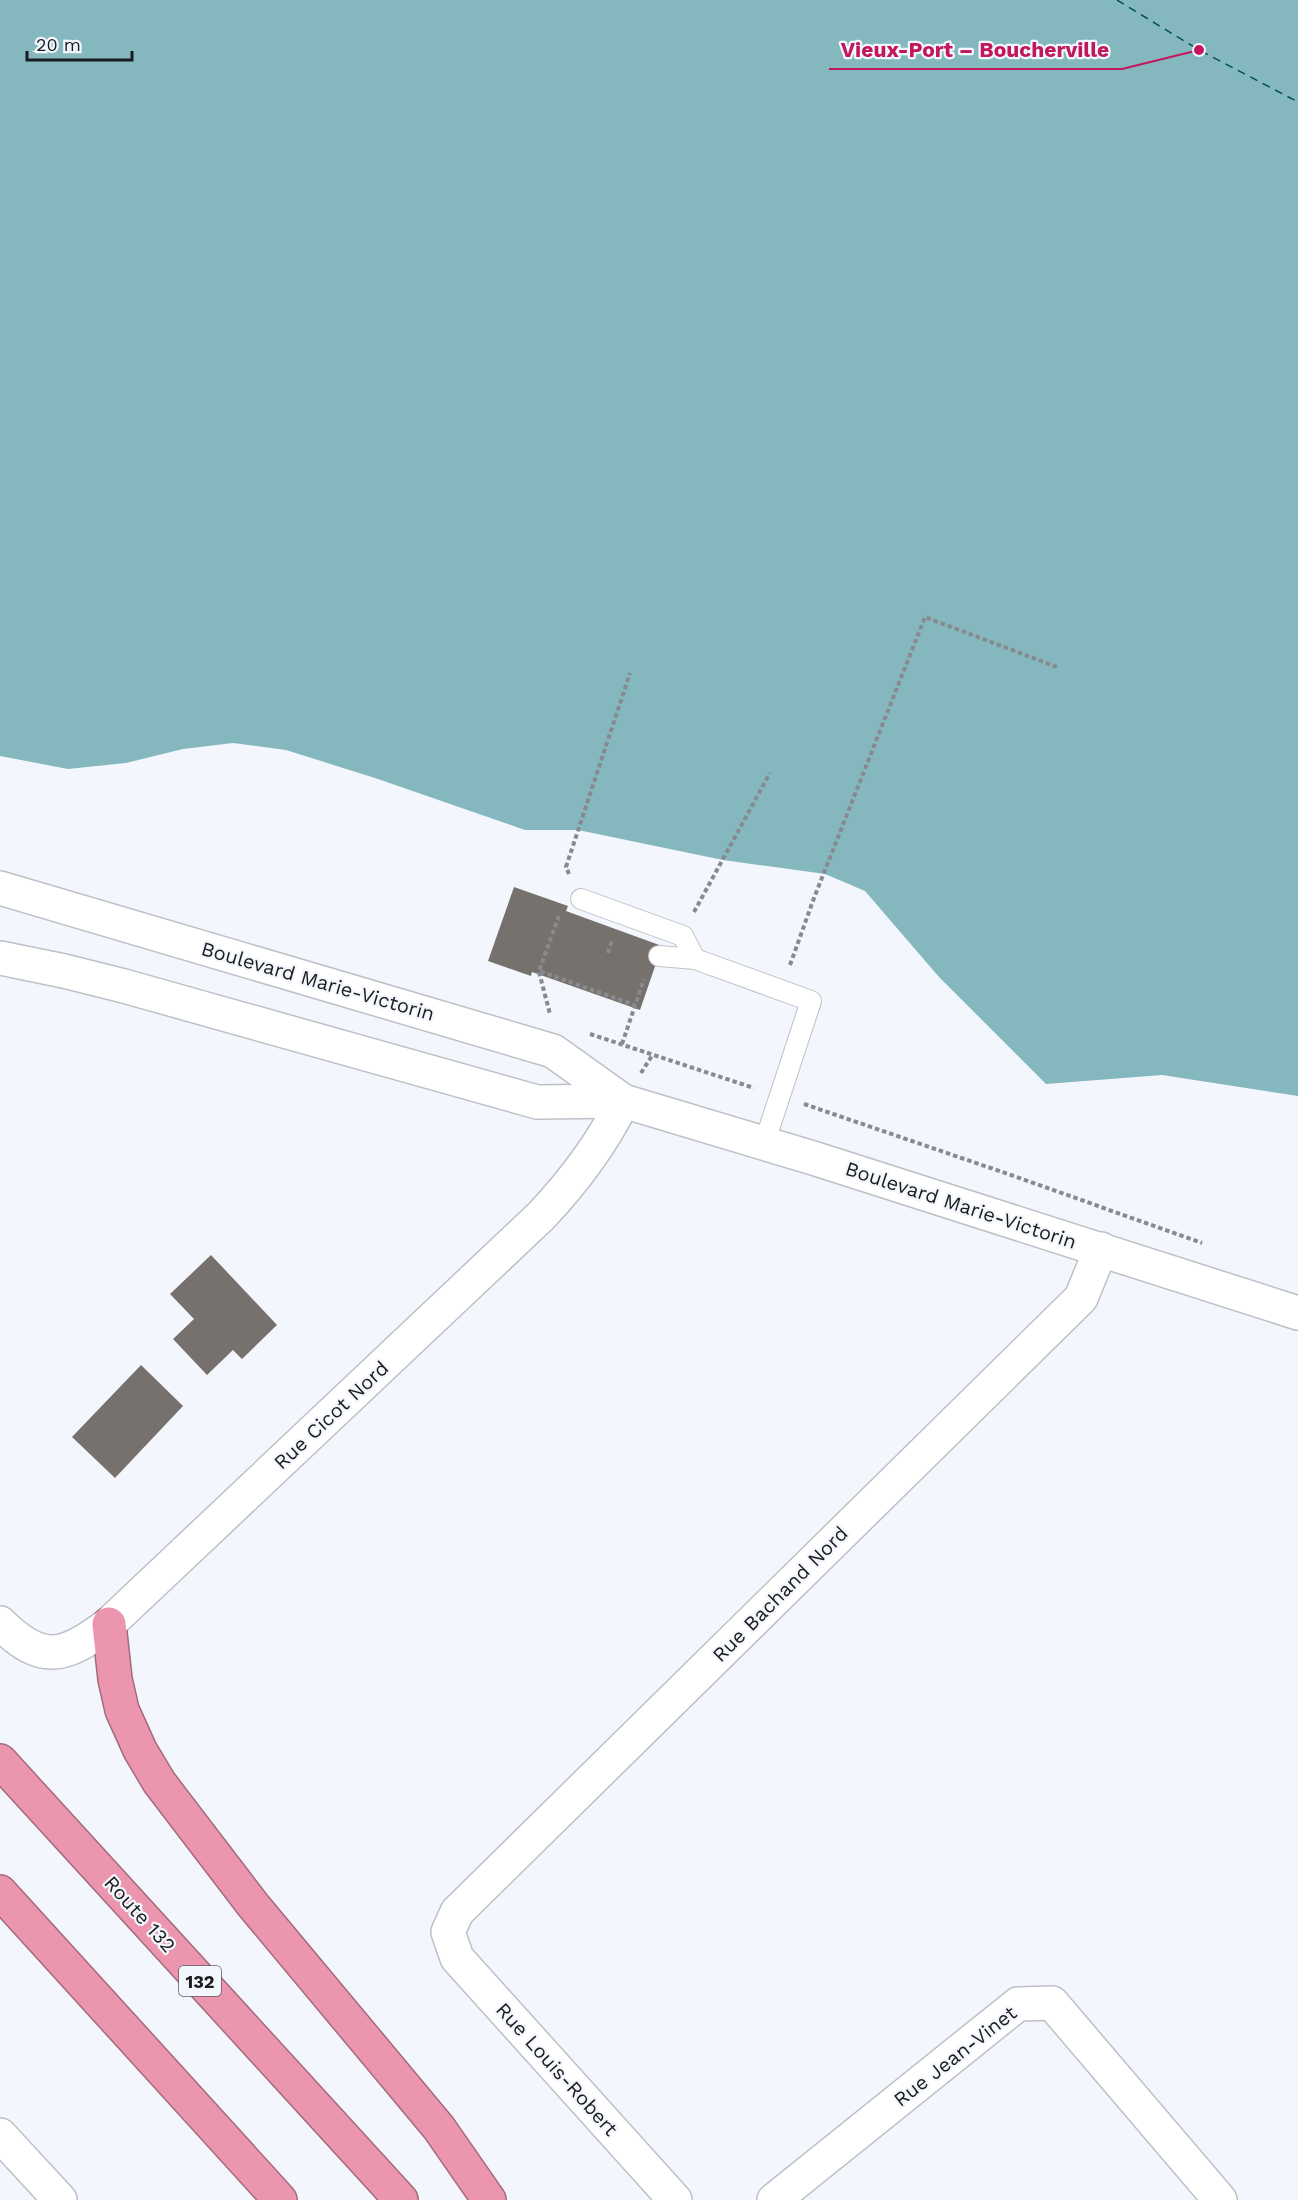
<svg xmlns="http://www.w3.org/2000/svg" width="1298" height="2200" font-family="'Work Sans',sans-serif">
  <rect width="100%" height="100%" fill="#f3f7fd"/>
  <polygon fill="#84b8be" points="0,0 1298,0 1298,1096 1162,1075 1046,1084 939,977 865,891 825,874 723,860 578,830 525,830 378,779 286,750 233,743 183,749 126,763 68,769 0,756"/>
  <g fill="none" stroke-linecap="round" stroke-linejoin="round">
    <polyline stroke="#005057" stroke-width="1.5" stroke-dasharray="8 6" stroke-linecap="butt" points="1117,0 1199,50 1298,102"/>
  </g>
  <g fill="#76716d">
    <polygon points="514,887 568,906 566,911 662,946 640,1010 532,972 531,976 488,961"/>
    <polygon points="211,1255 277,1325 242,1359 233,1350 207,1375 173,1339 194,1319 170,1294"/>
    <polygon points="141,1365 183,1406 115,1478 72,1437"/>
  </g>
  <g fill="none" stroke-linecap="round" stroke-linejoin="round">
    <defs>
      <g id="service">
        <polyline points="581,899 683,936 695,959"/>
        <polyline points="659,956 695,959 811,1001 764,1144"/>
      </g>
      <g id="minor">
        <path d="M0 1623C42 1665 65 1658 109 1624L541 1216C573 1182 602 1144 623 1101"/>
        <polyline points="0,2135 60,2200"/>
        <polyline points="675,2200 457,1958 448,1932 457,1912 1081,1298 1101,1249"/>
        <polyline points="774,2200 1018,2004 1052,2003 1220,2200"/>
      </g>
      <g id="tertiary">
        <polyline points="0,888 553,1051 623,1101"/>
        <polyline points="0,958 64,971 124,986 537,1102 623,1101 813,1158 1298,1313"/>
      </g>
      <g id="motorway">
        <polyline points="109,1624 115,1679 122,1710 140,1750 159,1782 253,1905 439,2128 489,2200"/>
        <polyline points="0,1761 401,2200"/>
        <polyline points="0,1892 280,2200"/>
      </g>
    </defs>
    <use href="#service" stroke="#bdc1c7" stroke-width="22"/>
    <use href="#minor" stroke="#bdc1c7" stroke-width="36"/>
    <use href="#tertiary" stroke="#bdc1c7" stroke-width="36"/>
    <use href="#motorway" stroke="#a36b7c" stroke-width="36"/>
    <g stroke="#878a8e" stroke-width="4" stroke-dasharray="4.5 3" stroke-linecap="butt">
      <polyline points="569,874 566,867 630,673"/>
      <polyline points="694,912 770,773"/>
      <polyline points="559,916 539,971 635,1005"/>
      <polyline points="608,953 612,940"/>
      <polyline points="790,965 814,898 925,617 1057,667"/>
      <polyline points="539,972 550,1014"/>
      <polyline points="590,1034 754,1088"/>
      <polyline points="622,1044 644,979"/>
      <polyline points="641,1073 653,1054"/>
      <polyline points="804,1104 1011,1175 1202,1243"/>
    </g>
    <use href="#service" stroke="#fff" stroke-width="20"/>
    <use href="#minor" stroke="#fff" stroke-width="33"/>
    <use href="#tertiary" stroke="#fff" stroke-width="33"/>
    <use href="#motorway" stroke="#ec95ae" stroke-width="33"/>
  </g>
  <g text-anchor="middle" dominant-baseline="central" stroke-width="4.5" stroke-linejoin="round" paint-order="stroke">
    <rect fill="#f3f7fd" stroke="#5c5e61" stroke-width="1.5" x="179" y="1966" width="42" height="30" rx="4.5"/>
    <g font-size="18" font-weight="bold" fill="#1b1c1e">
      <text x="200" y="1981">132</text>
    </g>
    <g font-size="20" fill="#1b1c1e" stroke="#f3f7fd">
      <text transform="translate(318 981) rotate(16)">Boulevard Marie-Victorin</text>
      <text transform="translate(961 1205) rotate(18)">Boulevard Marie-Victorin</text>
      <text transform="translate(331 1415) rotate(-43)">Rue Cicot Nord</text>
      <text transform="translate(780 1594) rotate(-45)">Rue Bachand Nord</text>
      <text transform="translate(140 1914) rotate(48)">Route 132</text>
      <text transform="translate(955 2056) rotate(-38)">Rue Jean-Vinet</text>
      <text transform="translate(557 2069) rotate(48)">Rue Louis-Robert</text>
    </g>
  </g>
  <path fill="none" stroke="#c2185b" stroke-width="2" d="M1199 50L1122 69H829"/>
  <circle fill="#c2185b" stroke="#f3f7fd" stroke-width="2" cx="1199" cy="50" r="6"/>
  <g font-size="21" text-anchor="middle" font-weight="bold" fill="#c2185b" stroke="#f3f7fd" stroke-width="4.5" stroke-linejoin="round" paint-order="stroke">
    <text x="975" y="57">Vieux-Port – Boucherville</text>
  </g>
  <path d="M27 51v9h105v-9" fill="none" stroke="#1b1c1e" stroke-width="3"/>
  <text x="36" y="51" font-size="18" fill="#1b1c1e" stroke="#f3f7fd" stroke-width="4.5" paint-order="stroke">20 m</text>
</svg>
